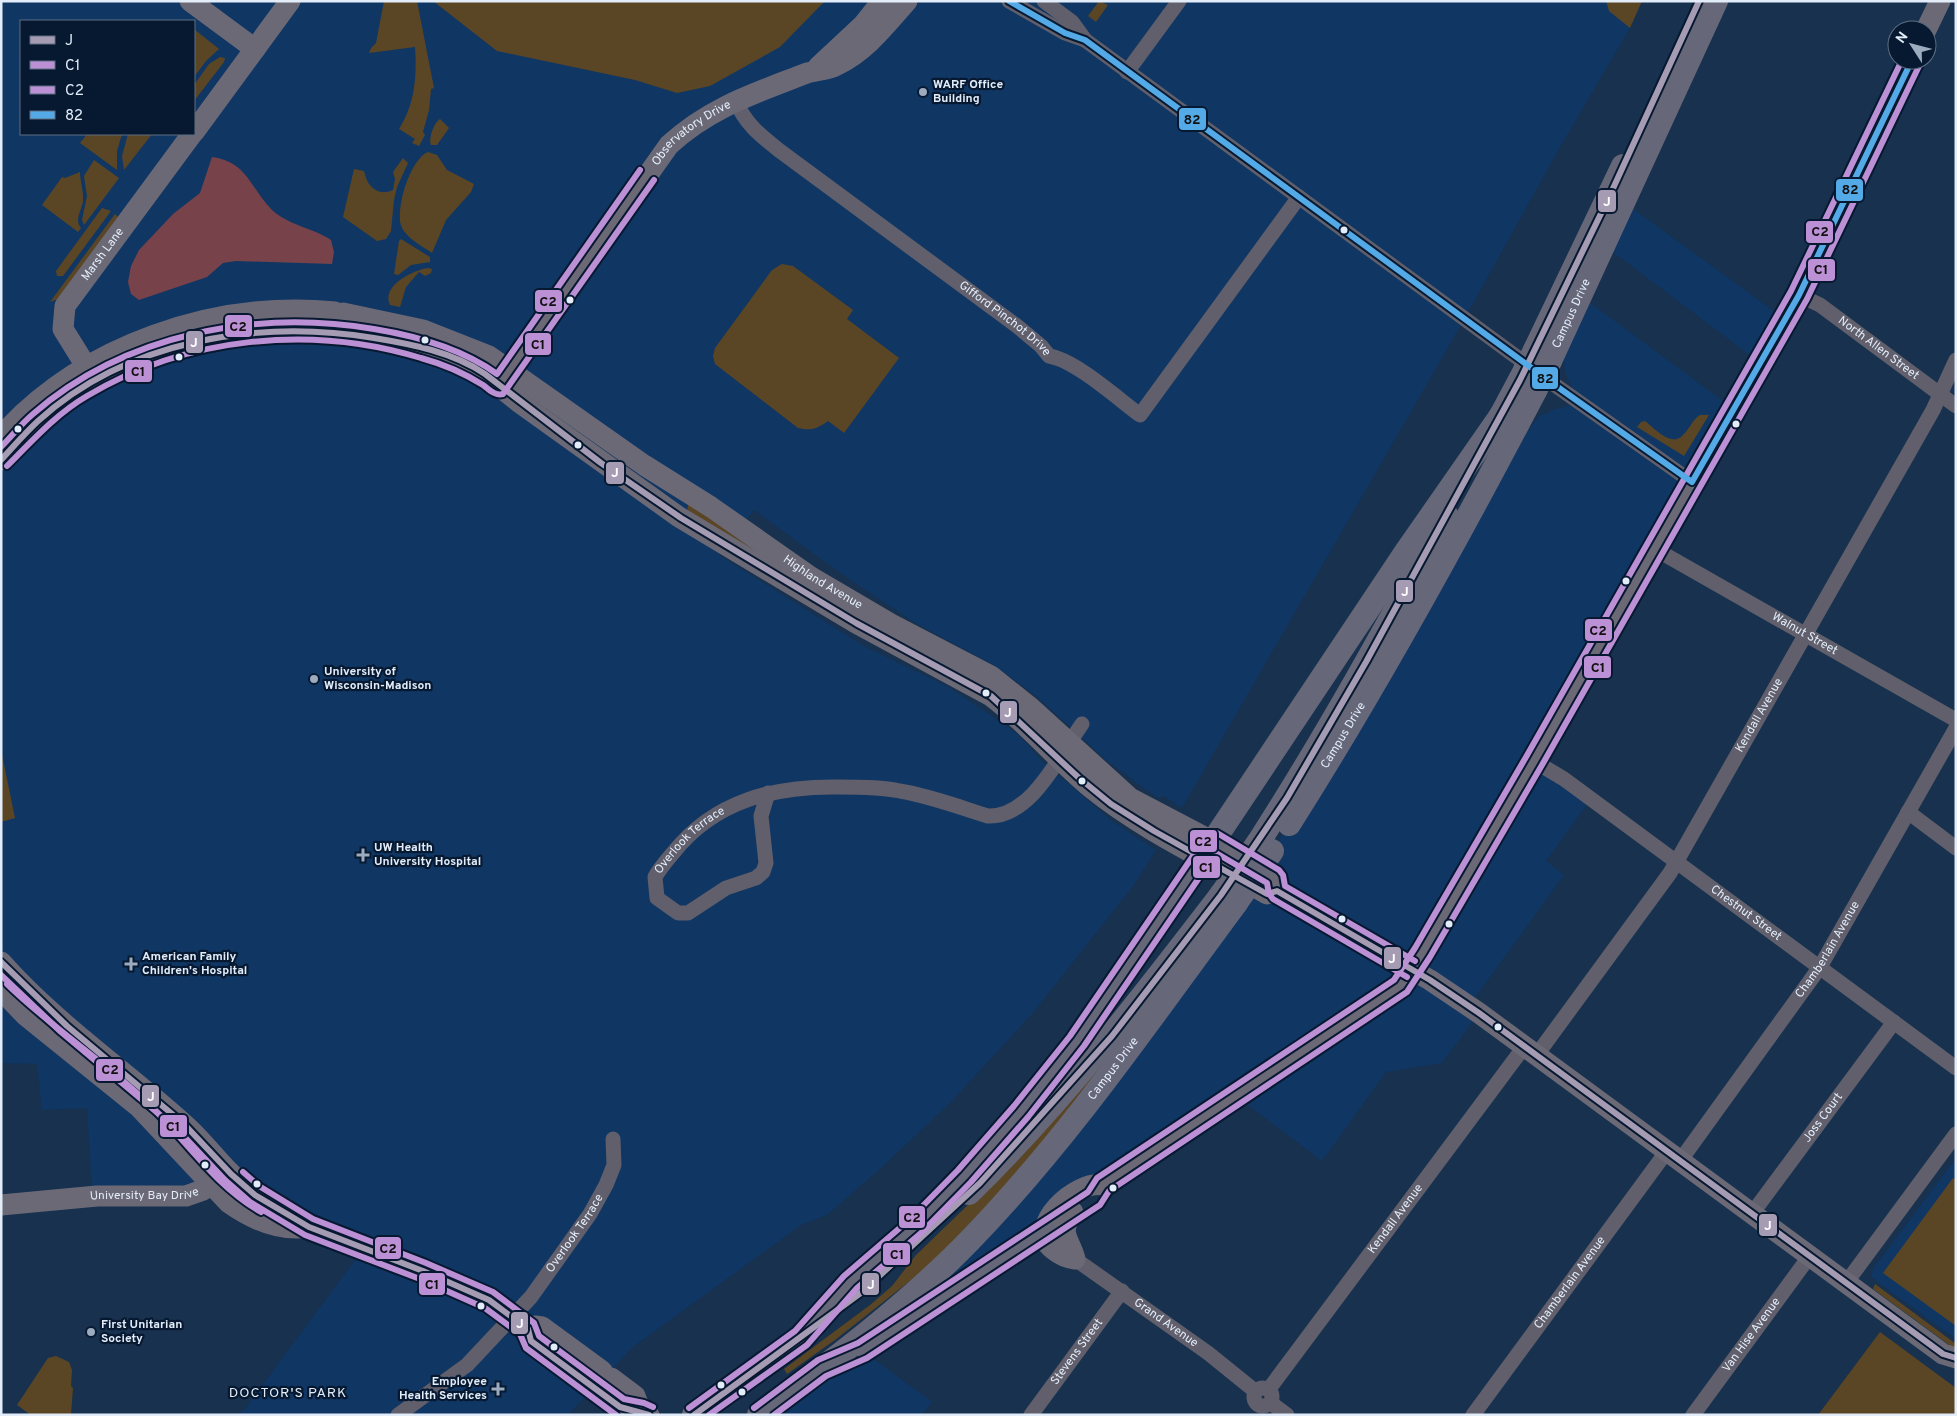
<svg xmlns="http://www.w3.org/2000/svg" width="1957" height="1416" font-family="Overpass,sans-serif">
  <rect width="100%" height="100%" fill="#17314e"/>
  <g fill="#103663" fill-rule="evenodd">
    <path d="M1 1H1642L1630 28 1559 149 1457 332 1182 808 1164 796 1158 798 1137 783 1105 759 1035 695 994 665 917 624 843 575 754 510 719 555 864 646 950 688 986 712 1019 735 1042 761 1112 821 1156 850 1134 885 1032 1014 950 1103 880 1169 827 1215 801 1225 633 1347 568 1415H237L244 1410 364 1248 463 1277 368 1236 294 1210 243 1173 197 1188 92 1191 87 1108 42 1110 37 1064 1 1063ZM21 21H194V134H21Z"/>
    <polygon points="1625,203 1785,319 1760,363 1605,246"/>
    <polygon points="1581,296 1734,409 1535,761 1591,799 1546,861 1564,875 1469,1006 1479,1013 1442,1063 1386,1072 1322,1161 1236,1096 1102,1185 1044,1232 863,1351 932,1402 922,1415 759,1415 928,1279 1272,851 1311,789 1483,491 1539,416 1556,409 1579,403 1565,372 1563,350"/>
    <polygon points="1956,1158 1956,1339 1871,1277 1873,1269"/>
  </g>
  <g fill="#5a4625">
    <path d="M384 1H417L434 88 431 89 429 110 423 132 425 135 419 146 412 143 415 139 399 129C415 104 417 76 415 47L369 53 371 48 376 43Z"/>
    <polygon points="433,1 825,1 780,47 710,86 677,93 635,80 497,51"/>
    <polygon points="1099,1 1108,5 1096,22 1088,16"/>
    <polygon points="1606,1 1642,1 1630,28 1609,11"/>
    <polygon points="194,29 219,49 206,61 194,77"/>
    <polygon points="220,57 225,58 224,62 194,101 194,85 209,64"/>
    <path d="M440 119 449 128 437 145H431C428 139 434 122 440 119Z"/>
    <polygon points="87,134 122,134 117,151 117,170 80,143"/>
    <polygon points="128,134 152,134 124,170 122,156"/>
    <path d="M428 152 437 155 447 170 474 184 471 192 446 220 432 253C422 246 408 239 402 228 394 211 410 159 428 152Z"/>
    <path d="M403 158 408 163 397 187 394 200 391 231 386 239 377 241 343 217 354 169 364 171C367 186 377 197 393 190L395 179 393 172Z"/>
    <polygon points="94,160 119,178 84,225 82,220 87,196 84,176"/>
    <path d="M80 172C80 181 84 192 83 201 82 210 74 219 81 228L78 232 42 205 62 177 65 178Z"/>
    <polygon points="102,208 111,211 63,276 57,276 56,271"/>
    <polygon points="115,214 118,217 58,299 50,302"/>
    <polygon points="401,239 430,257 430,262 411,265 398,275 394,274 399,241"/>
    <path d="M782 264 793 266 853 310 847 319 899 358 844 433 828 421C817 429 811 431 798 428L715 364 713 356 715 348 772 270Z"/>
    <path d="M428 268 432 269 431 273 425 276 419 272 406 287 400 307 390 305C381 285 414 270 428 268Z"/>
    <path d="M1700 415H1709L1684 456 1637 427 1641 422 1645 421C1654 428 1671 447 1682 436 1689 430 1692 420 1700 415Z"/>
    <polygon points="689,500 797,576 687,511"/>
    <polygon points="1,750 15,818 1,822"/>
    <polygon points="1134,1026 1034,1155 934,1262 835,1340 787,1374 784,1369 870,1305 892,1286 916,1255 1005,1169"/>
    <polygon points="1953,1178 1956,1180 1956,1326 1883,1273"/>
    <polygon points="1875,1284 1956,1344 1956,1350 1873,1289"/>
    <polygon points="1880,1332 1956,1388 1956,1415 1818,1415"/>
    <polygon points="56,1356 69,1362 72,1370 71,1386 73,1388 71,1415 31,1415 17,1405 48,1358"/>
  </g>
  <path fill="#77424a" d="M212 157C248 162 250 188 272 210 288 225 313 228 331 240L334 252 332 264 236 261 223 263 207 277 139 300 131 294 128 282 131 266 139 250 173 214 200 193Z"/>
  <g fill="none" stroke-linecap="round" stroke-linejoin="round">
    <g stroke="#605f6b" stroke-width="15">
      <polyline points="1009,1 1065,33 1085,40 1552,383 1692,482"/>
      <polyline points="1044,1 1072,22 1085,40"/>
      <polyline points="1127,72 1179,1"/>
      <path id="s1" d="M736 101C745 124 761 136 780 151L1017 326 1041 346 1049 356C1075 360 1117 398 1140 415L1299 197"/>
      <path id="s2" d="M1799 295 1820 305 1956 406"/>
      <path id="s3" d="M1655 549 1956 720"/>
      <path id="s4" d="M1534 761 1564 779 1956 1068"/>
      <path id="s5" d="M768 793 761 816 766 863 763 872 756 878 726 888 688 913H678L657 898 655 877C660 868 667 860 673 853 715 800 775 786 839 787 860 787 880 787 900 791 930 796 959 807 988 816 1031 818 1060 755 1082 724"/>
      <polyline points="1908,812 1956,848"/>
      <path id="s6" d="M1536 1056 1670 873 1933 410 1956 360"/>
      <path id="s7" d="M1680 1161 1820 967 1956 728"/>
      <path id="s8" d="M1751 1215 1894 1022"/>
      <path id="s9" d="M1075 1259 1208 1353 1255 1391"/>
      <polyline points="1846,1283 1956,1134"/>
      <circle cx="1263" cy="1397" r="9"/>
      <path id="s10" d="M1269 1389 1524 1047"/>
      <polyline points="1271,1403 1287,1415"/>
      <path id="s11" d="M398 1415 467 1365 531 1297 590 1214 606 1185 614 1165 613 1139"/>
      <path id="s12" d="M1031 1415 1122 1291"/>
      <path id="s13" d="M1473 1415 1667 1151"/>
      <path id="s14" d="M1693 1415 1809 1257"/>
    </g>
    <g stroke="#6c6977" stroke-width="21">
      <polyline points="190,1 255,49"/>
      <polyline points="1926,30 1940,1"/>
      <polyline points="818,67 863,25 882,1"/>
      <polyline points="194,132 290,1"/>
      <path id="s15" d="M343 313 423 330 489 356 644 465 711 507 811 577 891 624 991 676 1031 708 1130 798 1231 851 1275 878 1277 891"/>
      <path d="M343 331 428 350 479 370 520 403 679 517 856 623 991 696C1027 723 1056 759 1091 788 1144 831 1208 860 1267 894L1277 891 1430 980 1479 1013 1943 1354 1956 1358"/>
      <path id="s16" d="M94 379 63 329 65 306 192 134"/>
      <path id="s17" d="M502 381 669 145C710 107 756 93 807 73 817 70 828 70 837 65 866 51 885 26 907 1"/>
      <path d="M1 436C83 345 215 300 335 312"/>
      <path d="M1 460C78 364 215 317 335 330"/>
      <path d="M1 962C55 1023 124 1070 184 1124 207 1144 224 1171 248 1189 267 1205 291 1212 309 1227L423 1271 489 1300 528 1329 531 1341 590 1384"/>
      <path d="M1 990 25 1015 139 1107 229 1203C253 1220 280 1232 309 1227"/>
      <polyline points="1102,1185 1400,986 1422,953 1534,761 1799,295 1912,60"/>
      <path id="s18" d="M1 1205 97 1196H186L203 1190 221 1176"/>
      <path d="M1073 1212C1057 1235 1070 1238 1075 1259 1067 1258 1060 1255 1054 1250 1023 1226 1078 1180 1102 1185"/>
      <polyline points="528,1329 535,1326 542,1327 602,1371"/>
      <polyline points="611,1378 635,1396 640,1409"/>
      <path d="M599 1391C607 1397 616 1406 626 1409 636 1412 638 1408 649 1415"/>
    </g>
    <g stroke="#666778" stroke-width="24">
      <polyline points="1535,350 1623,166"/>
      <path id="s19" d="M1550 361 1716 1"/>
      <polyline points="1495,427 1520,380"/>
      <path id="s20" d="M1289 824C1378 684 1458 538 1535 391"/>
      <path d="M1258 843C1326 737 1387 627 1447 516"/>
      <path d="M969 1193C1063 1101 1142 998 1221 895"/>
      <polyline points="801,1338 851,1282 915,1226 964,1176 1021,1112 1077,1041 1162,918 1406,552 1502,414"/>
      <polyline points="867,1348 1044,1232"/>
      <polyline points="620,1407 622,1415"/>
      <polyline points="694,1415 812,1329"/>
      <path id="s21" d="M759 1415C833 1361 911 1302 974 1236 1072 1134 1152 1016 1236 903"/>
    </g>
    <g stroke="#666778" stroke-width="24">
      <polyline points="1520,380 1535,350"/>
      <polyline points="1535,391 1550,361"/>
      <polyline points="1221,895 1258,843"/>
      <polyline points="1236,903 1272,851"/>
    </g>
    <defs>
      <g id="bus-1">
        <path d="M1 460C13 447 25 433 38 421 127 340 258 319 374 338 411 344 453 352 485 374L601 463 681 518 856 623 991 696 1078 777 1111 804 1154 831 1267 894 1277 891 1430 980 1479 1013 1943 1354 1956 1358"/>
        <polyline points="1,962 67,1026 184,1124 231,1174 255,1195 309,1227 423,1271 489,1300 528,1329 531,1341 620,1407 649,1415"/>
        <polyline points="694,1415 862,1292 980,1183 1112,1036 1221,895 1287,798 1366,662 1520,380 1610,195 1699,1"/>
      </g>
      <g id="bus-2">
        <path d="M7 466C32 441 56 414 87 396 186 337 310 324 421 358 443 364 464 373 483 385 490 390 495 396 503 394L654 180"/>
        <polyline points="1,975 61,1032 178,1130 225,1180 250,1202 305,1235 420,1279 485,1308 520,1334 526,1348 616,1415"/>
        <polyline points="709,1415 807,1345 857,1288 921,1233 971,1182 1028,1117 1084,1046 1216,853 1267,883 1269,894 1273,899 1407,977"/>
        <polyline points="774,1415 826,1376 867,1358 1100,1205 1109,1191 1407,992 1430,957 1542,765 1807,299 1920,64"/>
      </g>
      <g id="bus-3">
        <path d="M1 447C12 436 21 424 33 414 125 334 255 309 374 329 417 336 461 348 497 374L640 170"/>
        <path d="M7 984C51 1027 102 1060 147 1102 186 1140 214 1185 261 1212"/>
        <polyline points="243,1172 259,1186 313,1219 426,1263 493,1292 534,1323 539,1336 624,1399 644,1403 653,1407"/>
        <polyline points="689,1408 795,1331 844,1276 909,1220 958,1170 1014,1106 1070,1036 1208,834 1217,833 1279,870 1283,875 1285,886 1415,961"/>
        <polyline points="754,1408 818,1360 858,1343 1088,1192 1097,1178 1394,980 1415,948 1526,757 1791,291 1902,60"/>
      </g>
      <polyline id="bus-4" points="1009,1 1065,33 1085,40 1552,383 1692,482 1799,295 1912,60"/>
    </defs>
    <use href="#bus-1" stroke="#061931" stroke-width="10"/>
    <use href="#bus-2" stroke="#061931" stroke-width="10"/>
    <use href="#bus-3" stroke="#061931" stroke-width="10"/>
    <use href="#bus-4" stroke="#061931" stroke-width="10"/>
    <use href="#bus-1" stroke="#a59cb4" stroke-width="6"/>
    <use href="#bus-2" stroke="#bc90d5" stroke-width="6"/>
    <use href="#bus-3" stroke="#bc90d5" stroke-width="6"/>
    <use href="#bus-4" stroke="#53aae6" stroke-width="6"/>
  </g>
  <g fill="#9cabbe" stroke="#061931" stroke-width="2">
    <circle cx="923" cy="92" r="5"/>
    <circle cx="314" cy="679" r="5"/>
    <path d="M360.5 847.5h5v5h5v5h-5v5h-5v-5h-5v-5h5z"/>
    <path d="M128.5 956.5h5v5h5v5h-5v5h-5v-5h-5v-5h5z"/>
    <circle cx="91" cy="1332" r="5"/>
    <path d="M495.5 1381.5h5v5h5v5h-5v5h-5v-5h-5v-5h5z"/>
  </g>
  <g fill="#e3edfa" stroke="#061931" stroke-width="2">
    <circle cx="1344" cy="230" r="4.5"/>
    <circle cx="570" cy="300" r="4.5"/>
    <circle cx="425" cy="340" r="4.5"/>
    <circle cx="179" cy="357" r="4.5"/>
    <circle cx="1736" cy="424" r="4.5"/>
    <circle cx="18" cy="429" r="4.5"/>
    <circle cx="578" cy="445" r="4.5"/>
    <circle cx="1626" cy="581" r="4.5"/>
    <circle cx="986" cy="693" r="4.5"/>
    <circle cx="1082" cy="781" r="4.5"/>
    <circle cx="1342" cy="919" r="4.5"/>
    <circle cx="1449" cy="924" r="4.5"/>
    <circle cx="1498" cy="1027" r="4.5"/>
    <circle cx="205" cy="1165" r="4.5"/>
    <circle cx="257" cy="1184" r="4.5"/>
    <circle cx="1113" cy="1188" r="4.5"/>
    <circle cx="481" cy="1306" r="4.5"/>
    <circle cx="554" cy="1347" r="4.5"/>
    <circle cx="721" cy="1385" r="4.5"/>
    <circle cx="742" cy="1392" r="4.5"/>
  </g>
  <g text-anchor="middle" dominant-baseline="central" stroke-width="4.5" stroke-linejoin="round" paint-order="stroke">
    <g font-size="12" font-weight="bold" fill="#e3edfa" stroke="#061931" text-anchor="start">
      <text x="933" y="85">WARF Office<tspan x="933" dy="14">Building</tspan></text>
      <text x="324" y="672">University of<tspan x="324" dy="14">Wisconsin-Madison</tspan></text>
      <text x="374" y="848">UW Health<tspan x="374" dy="14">University Hospital</tspan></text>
      <text x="142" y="957">American Family<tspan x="142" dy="14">Children's Hospital</tspan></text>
      <text x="101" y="1325">First Unitarian<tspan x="101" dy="14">Society</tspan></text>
      <text x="487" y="1382" text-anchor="end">Employee<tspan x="487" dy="14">Health Services</tspan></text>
    </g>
    <g font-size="12" fill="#e3edfa" stroke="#061931">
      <text stroke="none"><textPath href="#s17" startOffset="314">Observatory Drive</textPath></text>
      <text stroke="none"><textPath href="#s16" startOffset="146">Marsh Lane</textPath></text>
      <text stroke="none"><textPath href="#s19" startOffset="52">Campus Drive</textPath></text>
      <text stroke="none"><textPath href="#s1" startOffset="348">Gifford Pinchot Drive</textPath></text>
      <text stroke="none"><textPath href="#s2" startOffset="96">North Allen Street</textPath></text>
      <text stroke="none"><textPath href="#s15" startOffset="556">Highland Avenue</textPath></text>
      <text stroke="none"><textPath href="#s3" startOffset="172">Walnut Street</textPath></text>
      <text stroke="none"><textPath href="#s6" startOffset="408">Kendall Avenue</textPath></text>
      <text stroke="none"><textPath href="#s20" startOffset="104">Campus Drive</textPath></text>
      <text stroke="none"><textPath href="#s5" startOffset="275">Overlook Terrace</textPath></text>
      <text stroke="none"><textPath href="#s4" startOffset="261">Chestnut Street</textPath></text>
      <text stroke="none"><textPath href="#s7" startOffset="258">Chamberlain Avenue</textPath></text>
      <text stroke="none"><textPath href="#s21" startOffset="498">Campus Drive</textPath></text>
      <text stroke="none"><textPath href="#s8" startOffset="121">Joss Court</textPath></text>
      <text stroke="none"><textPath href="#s18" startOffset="144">University Bay Drive</textPath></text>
      <text stroke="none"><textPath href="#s10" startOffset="212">Kendall Avenue</textPath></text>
      <text stroke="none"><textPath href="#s11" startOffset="256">Overlook Terrace</textPath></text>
      <text stroke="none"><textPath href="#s13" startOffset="164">Chamberlain Avenue</textPath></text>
      <text stroke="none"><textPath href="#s9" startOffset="111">Grand Avenue</textPath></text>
      <text stroke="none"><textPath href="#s14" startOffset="99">Van Hise Avenue</textPath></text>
      <text stroke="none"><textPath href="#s12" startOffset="78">Stevens Street</textPath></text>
    </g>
    <g font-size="14" letter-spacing="1" fill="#e3edfa" stroke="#061931">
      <text x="288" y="1393">DOCTOR'S PARK</text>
    </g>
  </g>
  <g stroke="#061931" stroke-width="2">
    <rect x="1178" y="107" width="29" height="24" rx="5" fill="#53aae6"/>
    <rect x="1835" y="178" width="29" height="24" rx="5" fill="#53aae6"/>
    <rect x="1597" y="189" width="20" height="24" rx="5" fill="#a59cb4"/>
    <rect x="1805" y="220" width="29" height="24" rx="5" fill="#bc90d5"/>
    <rect x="1807" y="258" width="29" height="24" rx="5" fill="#bc90d5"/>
    <rect x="534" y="289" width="29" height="24" rx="5" fill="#bc90d5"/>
    <rect x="224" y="314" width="29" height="24" rx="5" fill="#bc90d5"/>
    <rect x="185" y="330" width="19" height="24" rx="5" fill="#a59cb4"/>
    <rect x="524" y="332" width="28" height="24" rx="5" fill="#bc90d5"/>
    <rect x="124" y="359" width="29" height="24" rx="5" fill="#bc90d5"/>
    <rect x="1531" y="366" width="28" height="24" rx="5" fill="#53aae6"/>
    <rect x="605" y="461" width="20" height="24" rx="5" fill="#a59cb4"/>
    <rect x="1395" y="579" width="19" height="24" rx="5" fill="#a59cb4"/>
    <rect x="1584" y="618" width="29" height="24" rx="5" fill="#bc90d5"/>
    <rect x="1583" y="655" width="29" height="24" rx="5" fill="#bc90d5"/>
    <rect x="999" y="700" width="19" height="24" rx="5" fill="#a59cb4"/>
    <rect x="1189" y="829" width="29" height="24" rx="5" fill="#bc90d5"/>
    <rect x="1192" y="855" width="29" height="24" rx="5" fill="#bc90d5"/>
    <rect x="1383" y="946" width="19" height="24" rx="5" fill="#a59cb4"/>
    <rect x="95" y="1058" width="29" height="24" rx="5" fill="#bc90d5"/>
    <rect x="141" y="1084" width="19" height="24" rx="5" fill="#a59cb4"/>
    <rect x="159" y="1114" width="29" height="24" rx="5" fill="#bc90d5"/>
    <rect x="898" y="1205" width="28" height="24" rx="5" fill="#bc90d5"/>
    <rect x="1758" y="1213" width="20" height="24" rx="5" fill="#a59cb4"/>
    <rect x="374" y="1236" width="28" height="24" rx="5" fill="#bc90d5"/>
    <rect x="882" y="1242" width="29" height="24" rx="5" fill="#bc90d5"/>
    <rect x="861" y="1272" width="19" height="24" rx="5" fill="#a59cb4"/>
    <rect x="418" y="1272" width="28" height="24" rx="5" fill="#bc90d5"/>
    <rect x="510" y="1311" width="19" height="24" rx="5" fill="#a59cb4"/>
  </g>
  <g font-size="14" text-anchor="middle" font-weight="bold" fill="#fff">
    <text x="1607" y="206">J</text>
    <text x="194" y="347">J</text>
    <text x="615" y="477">J</text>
    <text x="1405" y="596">J</text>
    <text x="1008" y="717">J</text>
    <text x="1392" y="963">J</text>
    <text x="151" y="1101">J</text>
    <text x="1768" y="1230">J</text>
    <text x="871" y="1289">J</text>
    <text x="520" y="1328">J</text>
  </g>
  <g font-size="14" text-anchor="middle" font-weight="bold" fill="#111">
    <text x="1192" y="124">82</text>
    <text x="1850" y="194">82</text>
    <text x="1820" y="236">C2</text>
    <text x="1821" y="274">C1</text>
    <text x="548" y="306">C2</text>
    <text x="238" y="331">C2</text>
    <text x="538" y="349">C1</text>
    <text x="138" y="376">C1</text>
    <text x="1545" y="383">82</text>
    <text x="1598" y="635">C2</text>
    <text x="1598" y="672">C1</text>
    <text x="1203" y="846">C2</text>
    <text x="1206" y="872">C1</text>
    <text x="110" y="1074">C2</text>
    <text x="173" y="1131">C1</text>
    <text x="912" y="1222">C2</text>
    <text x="388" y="1253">C2</text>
    <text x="897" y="1259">C1</text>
    <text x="432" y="1289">C1</text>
  </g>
  <rect width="1957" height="1416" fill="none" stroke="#e3edfa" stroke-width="5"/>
  <rect x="20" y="20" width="175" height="115" fill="#061931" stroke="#5e6e81"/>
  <rect x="30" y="36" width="25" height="8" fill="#a59cb4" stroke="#5e6e81"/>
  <text x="65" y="45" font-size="15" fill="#e3edfa">J</text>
  <rect x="30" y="61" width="25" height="8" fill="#bc90d5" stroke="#5e6e81"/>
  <text x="65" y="70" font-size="15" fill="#e3edfa">C1</text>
  <rect x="30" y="86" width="25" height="8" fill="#bc90d5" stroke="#5e6e81"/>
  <text x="65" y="95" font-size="15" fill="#e3edfa">C2</text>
  <rect x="30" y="111" width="25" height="8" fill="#53aae6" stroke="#5e6e81"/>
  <text x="65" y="120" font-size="15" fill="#e3edfa">82</text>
  <g transform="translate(1912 45) rotate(306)"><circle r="24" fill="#061931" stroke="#5e6e81"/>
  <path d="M0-4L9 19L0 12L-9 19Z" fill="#9cabbe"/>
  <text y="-8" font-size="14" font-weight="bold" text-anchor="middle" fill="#e3edfa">N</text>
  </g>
</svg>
